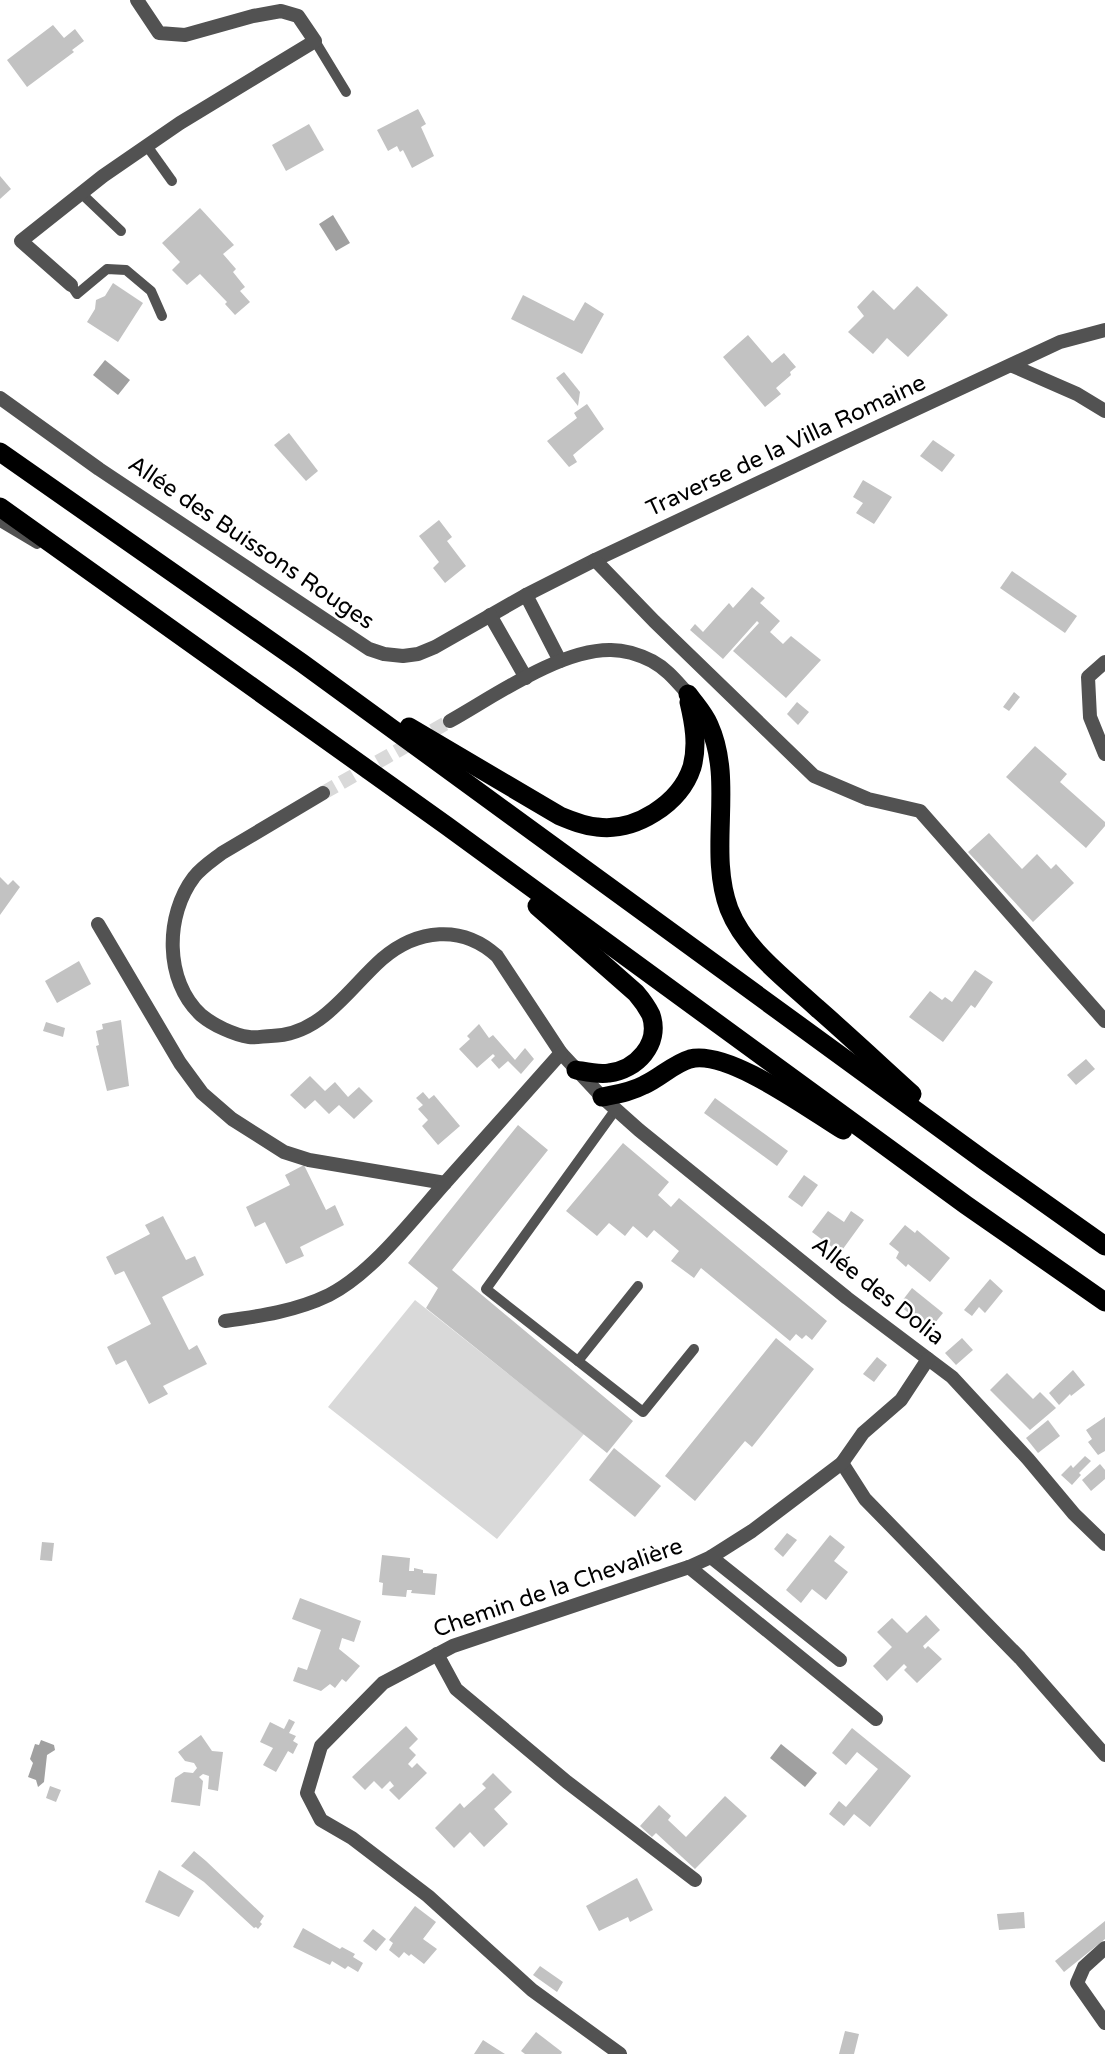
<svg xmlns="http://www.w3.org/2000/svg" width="1105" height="2054" font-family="'Varela Round',sans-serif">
  <rect width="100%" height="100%" fill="#fff"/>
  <polygon fill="#d9d9d9" points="415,1300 584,1434 497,1539 328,1407"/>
  <g fill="#a0a0a0">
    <polygon points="333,215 350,243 336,251 319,224"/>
    <polygon points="105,360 130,380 118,395 93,375"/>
    <polygon points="41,1740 54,1745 55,1750 47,1755 44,1782 38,1787 36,1780 28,1777 33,1763 30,1759 35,1744 39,1745"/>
    <polygon points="781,1744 817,1773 805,1787 770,1758"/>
  </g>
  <g fill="#c2c2c2">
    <polygon points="53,25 64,38 75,29 84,41 72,50 74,52 27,87 7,60"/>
    <polygon points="418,109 426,124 421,127 434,156 412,168 403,150 400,152 397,146 388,151 377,130"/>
    <polygon points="309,124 324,150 286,171 272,145"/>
    <polygon points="0,176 11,189 0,199"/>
    <polygon points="200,208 234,245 223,254 236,269 233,272 245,287 240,291 250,302 235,315 225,304 227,302 200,274 187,285 172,270 180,262 162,243"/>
    <polygon points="113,283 143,303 118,342 87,322 95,309 96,300 105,296"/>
    <polygon points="917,286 948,315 908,357 887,338 873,354 848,332 864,316 857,307 873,290 894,310"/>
    <polygon points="523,295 574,321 585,302 604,314 582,354 511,319"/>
    <polygon points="748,335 772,363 784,353 796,367 790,372 791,375 776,388 781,394 765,407 723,357"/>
    <polygon points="564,372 580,392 578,406 556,378"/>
    <polygon points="587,404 604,429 573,455 577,462 569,467 547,441 577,418 574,413"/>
    <polygon points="289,433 318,471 306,481 274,445"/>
    <polygon points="933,440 955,455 942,472 920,456"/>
    <polygon points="863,480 892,497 874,524 856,513 863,503 853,497"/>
    <polygon points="439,520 452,537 447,541 466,566 445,583 433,568 439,562 419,536"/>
    <polygon points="1012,571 1077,616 1065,633 1000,588"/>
    <polygon points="752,587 765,598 760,603 780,621 770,632 783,644 791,636 821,660 786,698 733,651 759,623 757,621 723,659 690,630 695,624 703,632 729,603 733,608"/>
    <polygon points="1014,692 1020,697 1009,711 1003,707"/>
    <polygon points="797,702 809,712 798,725 787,714"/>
    <polygon points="1035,746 1067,774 1060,782 1105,822 1105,826 1086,848 1006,777"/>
    <polygon points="989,833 1022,869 1037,854 1051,869 1056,864 1074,883 1033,922 968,852"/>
    <polygon points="0,877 8,885 13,880 20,887 0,915"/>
    <polygon points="79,961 91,984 57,1003 45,981"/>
    <polygon points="975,970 993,982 975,1008 971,1005 943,1042 909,1017 930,991 942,1000 945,997 952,1002"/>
    <polygon points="121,1020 129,1086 107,1091 96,1046 99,1045 96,1031 103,1029 102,1024"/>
    <polygon points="46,1022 65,1028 63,1037 43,1031"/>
    <polygon points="479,1024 489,1038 493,1035 515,1060 525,1048 534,1059 521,1074 508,1061 499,1069 491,1060 495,1056 493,1054 477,1068 459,1049 470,1039 467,1036"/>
    <polygon points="1086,1059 1095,1069 1076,1085 1067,1075"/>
    <polygon points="310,1076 325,1091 335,1082 348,1097 359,1087 373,1101 354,1119 339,1105 329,1114 315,1100 305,1109 290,1095"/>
    <polygon points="423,1092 429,1099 434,1095 460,1126 438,1145 422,1126 428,1120 418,1109 423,1105 416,1098"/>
    <polygon points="715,1098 788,1151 777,1166 704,1113"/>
    <polygon points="518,1125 548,1150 452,1270 633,1421 607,1453 426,1308 438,1288 408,1263"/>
    <polygon points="623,1143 669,1182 658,1195 671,1207 679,1198 827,1321 812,1340 806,1335 802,1339 796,1334 790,1341 701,1268 694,1278 671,1261 679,1251 654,1230 647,1238 633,1226 625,1236 609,1223 597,1236 566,1211"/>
    <polygon points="304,1165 326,1210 335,1205 344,1225 300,1247 304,1256 286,1264 265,1222 255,1227 246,1207 290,1185 285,1175"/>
    <polygon points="804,1175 818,1185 802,1207 788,1197"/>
    <polygon points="828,1211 844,1222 851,1211 864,1220 840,1253 812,1232"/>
    <polygon points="163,1216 186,1260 195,1256 204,1275 162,1297 189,1350 197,1345 207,1364 163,1386 168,1394 149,1404 126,1360 116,1365 107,1347 151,1324 124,1271 115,1275 106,1257 150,1234 145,1225"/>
    <polygon points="905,1225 915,1233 917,1230 950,1258 930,1282 908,1264 906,1267 896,1258 899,1252 889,1244"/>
    <polygon points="990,1279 1003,1291 985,1313 979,1307 972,1316 964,1310"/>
    <polygon points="912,1288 943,1313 929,1330 899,1305"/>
    <polygon points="776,1338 814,1369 752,1447 745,1441 695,1501 665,1476"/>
    <polygon points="962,1338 973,1350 956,1365 945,1353"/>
    <polygon points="877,1357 887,1365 874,1382 863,1374"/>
    <polygon points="1073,1370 1085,1385 1071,1396 1070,1394 1059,1405 1049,1393"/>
    <polygon points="1007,1373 1033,1399 1040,1392 1056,1408 1030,1430 990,1390"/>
    <polygon points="1105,1417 1105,1451 1098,1455 1088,1442 1092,1439 1086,1430"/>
    <polygon points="1048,1420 1060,1436 1038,1453 1026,1438"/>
    <polygon points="614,1448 661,1486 635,1517 589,1480"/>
    <polygon points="1085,1456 1091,1461 1079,1473 1081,1475 1072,1485 1061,1475 1071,1465 1073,1468"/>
    <polygon points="1100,1464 1105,1470 1105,1479 1091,1491 1082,1480"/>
    <polygon points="787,1533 797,1540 783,1557 774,1549"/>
    <polygon points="830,1535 845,1547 834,1561 848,1572 826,1600 812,1589 801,1603 786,1590"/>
    <polygon points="42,1542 54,1543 52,1561 40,1560"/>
    <polygon points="382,1555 410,1558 409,1571 414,1571 414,1568 423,1570 423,1573 437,1574 435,1595 411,1593 412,1590 407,1590 406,1597 382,1595 383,1583 379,1582"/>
    <polygon points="300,1598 361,1621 354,1642 342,1638 339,1649 360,1666 346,1682 342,1679 335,1688 330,1684 321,1691 293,1681 298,1667 307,1670 321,1630 292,1619"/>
    <polygon points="926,1615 940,1630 923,1646 925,1649 928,1646 942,1659 917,1683 904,1670 907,1667 904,1664 887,1681 873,1666 892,1647 877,1632 892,1618 907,1633"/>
    <polygon points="289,1719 295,1722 289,1733 296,1736 293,1741 298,1744 293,1754 288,1751 276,1772 263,1765 273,1748 260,1742 270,1722 284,1729"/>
    <polygon points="406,1726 418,1739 409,1748 416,1755 408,1764 412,1768 417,1763 427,1773 399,1800 389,1790 394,1786 390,1781 382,1789 374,1781 365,1790 352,1777"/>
    <polygon points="852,1728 911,1776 870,1827 854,1814 844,1826 829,1814 839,1801 846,1807 878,1769 857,1752 846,1765 832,1753"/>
    <polygon points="201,1735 212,1751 223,1752 218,1791 208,1789 209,1776 203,1774 199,1777 203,1781 200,1806 171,1802 175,1778 184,1772 193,1773 197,1768 194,1763 185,1761 178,1752"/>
    <polygon points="493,1773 512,1792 494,1809 508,1824 484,1847 470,1832 454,1848 435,1828 460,1803 464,1808 486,1788 482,1784"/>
    <polygon points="50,1786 61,1790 56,1802 46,1798"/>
    <polygon points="725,1796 747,1816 695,1869 656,1833 652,1837 640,1826 659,1805 671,1816 668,1820 686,1837"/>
    <polygon points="194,1851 206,1861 264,1916 260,1922 262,1924 258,1929 256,1927 254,1928 204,1882 181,1866"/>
    <polygon points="159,1870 194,1891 179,1917 145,1902"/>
    <polygon points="637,1878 653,1910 630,1922 628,1917 599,1931 586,1906"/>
    <polygon points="415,1906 436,1922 423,1939 437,1949 424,1964 411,1954 409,1956 404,1952 399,1958 389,1950 393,1943 389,1940"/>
    <polygon points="1024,1912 1025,1928 999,1930 997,1914"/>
    <polygon points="1105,1921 1105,1939 1064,1972 1055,1961"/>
    <polygon points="303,1928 340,1949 342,1947 355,1954 353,1957 363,1963 358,1972 348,1966 345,1969 332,1961 330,1965 293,1947"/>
    <polygon points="373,1929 386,1939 376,1951 363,1941"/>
    <polygon points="540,1966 563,1982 557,1992 533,1975"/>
    <polygon points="845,2031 859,2034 854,2054 839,2054"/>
    <polygon points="536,2032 562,2052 561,2054 525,2054 521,2051"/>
    <polygon points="483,2040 497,2049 505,2054 474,2054"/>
  </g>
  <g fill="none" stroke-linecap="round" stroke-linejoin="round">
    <polyline stroke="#d9d9d9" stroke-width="14" stroke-dasharray="14 7" stroke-linecap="butt" points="323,793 450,721"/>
    <g stroke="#525252" stroke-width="10">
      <polyline points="315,41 346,92"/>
      <polyline points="147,146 172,181"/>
      <polyline points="81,193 121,231"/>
      <polyline points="71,285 77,294 107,269 126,270 151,291 162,316"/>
      <polyline points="0,522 37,544"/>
      <polyline points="616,1109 486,1289 643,1412 694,1349"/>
      <polyline points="578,1361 638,1286"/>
    </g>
    <g stroke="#525252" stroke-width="14">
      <polyline points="71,285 21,241 103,176 180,123 315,41 298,16 281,11 253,16 185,35 159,33 137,0"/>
      <polyline points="1013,366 1077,394 1105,411"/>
      <polyline points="0,398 99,469 369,649 384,654 403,656 418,654 435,647 526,595 595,560 841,444 1060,342 1105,330"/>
      <polyline points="595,560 654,621 814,776 868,799 920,811 1105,1021"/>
      <polyline points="526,595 560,661"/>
      <polyline points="490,615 526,678"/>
      <polyline points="1105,662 1088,677 1090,717 1105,754"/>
      <path d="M450 721C493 697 560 649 611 650 625 650 640 655 652 661 667 669 677 682 688 694"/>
      <path d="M323 793 222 853C213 860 202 867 194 877 165 915 164 981 201 1015 213 1025 234 1035 249 1037 256 1038 264 1036 271 1036 322 1035 348 989 382 959 417 929 462 924 497 956L561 1053 602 1097 639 1130 847 1298 952 1377 1028 1459 1074 1514 1105 1544"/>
      <polyline points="98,924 180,1063 202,1093 232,1119 284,1152 309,1160 445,1183 561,1053"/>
      <path d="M225 1321C261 1316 296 1311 329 1295 372 1273 413 1219 445 1183"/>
      <polyline points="842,1463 865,1499 1020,1658 1105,1755"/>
      <polyline points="711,1557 840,1660"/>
      <polyline points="689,1567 876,1719"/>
      <polyline points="437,1654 456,1689 567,1782 695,1880"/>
      <polyline points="1105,1948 1084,1967 1077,1983 1105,2023"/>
      <polyline points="620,2054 532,1990 428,1896 352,1838 321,1820 307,1793 321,1746 383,1683 453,1646 689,1567 711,1557 752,1531 842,1463 863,1433 901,1400 928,1359"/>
    </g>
    <g stroke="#000" stroke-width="19">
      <polyline points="0,452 302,663 985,1161 1105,1246"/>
      <polyline points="0,507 447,826 966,1205 1105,1302"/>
      <path d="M688 694C695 704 704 713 709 725 735 782 707 850 729 909 745 950 786 979 817 1008 849 1036 880 1065 912 1094"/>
      <path d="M409 727 560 816C572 821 584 826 597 827 635 832 680 804 692 767 698 745 694 723 689 702"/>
      <path d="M537 906 636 993C642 1000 647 1007 651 1015 661 1044 636 1070 609 1073 599 1075 587 1072 576 1070"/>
      <path d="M602 1097C617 1094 631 1092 644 1085 660 1078 673 1064 690 1059 728 1049 810 1110 843 1130"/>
    </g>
  </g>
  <g text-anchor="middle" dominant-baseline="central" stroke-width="5" stroke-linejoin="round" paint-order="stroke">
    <g font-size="23" fill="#000" stroke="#fff">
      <text transform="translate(786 446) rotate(-25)">Traverse de la Villa Romaine</text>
      <text transform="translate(251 543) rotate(34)">Allée des Buissons Rouges</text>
      <text transform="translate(878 1291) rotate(38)">Allée des Dolia</text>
      <text transform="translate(558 1588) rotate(-19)">Chemin de la Chevalière</text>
    </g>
  </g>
</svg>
